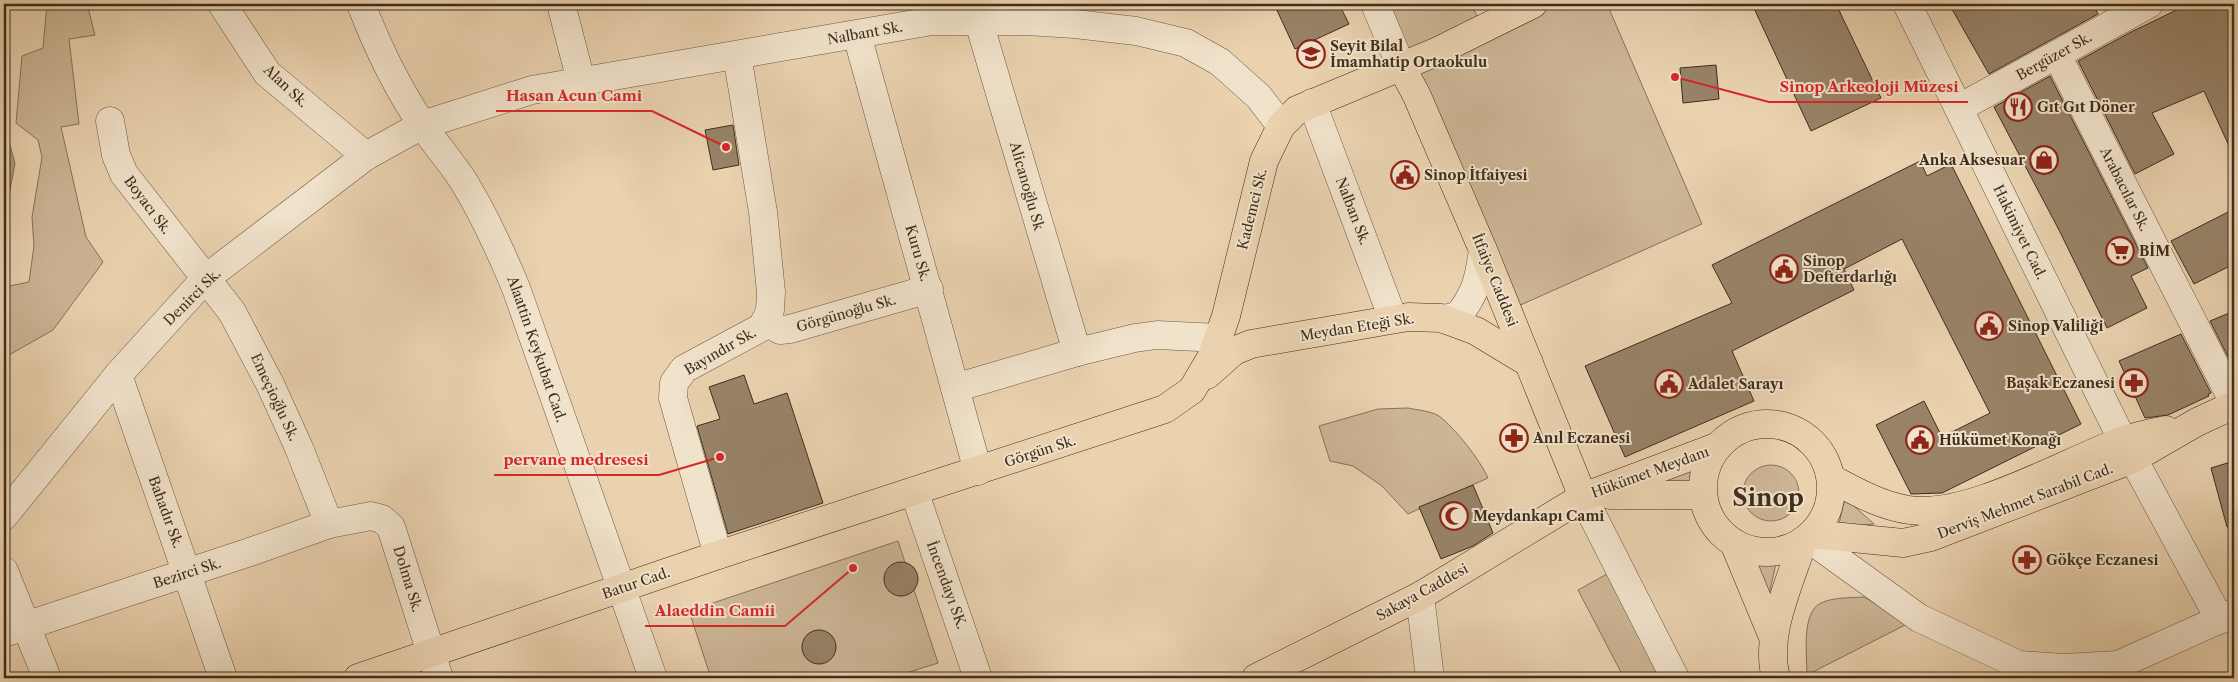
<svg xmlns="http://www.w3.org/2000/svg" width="2238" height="682" font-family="'Libre Caslon Text',serif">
  <rect width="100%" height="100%" fill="#ead2af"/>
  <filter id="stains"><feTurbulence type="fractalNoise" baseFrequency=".004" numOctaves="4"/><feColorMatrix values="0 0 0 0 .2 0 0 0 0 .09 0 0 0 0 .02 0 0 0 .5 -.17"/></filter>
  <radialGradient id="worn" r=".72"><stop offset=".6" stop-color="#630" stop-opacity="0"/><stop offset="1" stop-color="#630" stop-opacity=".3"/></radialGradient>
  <g fill="#cdb696" stroke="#867259">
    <polygon points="47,4 87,4 95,35 69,39 79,124 61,127 86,237 103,262 53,330 9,355 4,348 4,287 29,282 34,246 32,217 42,157 38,140 16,123 22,56 43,48"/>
    <polygon points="1375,4 1471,4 1483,29 1533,4 1607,4 1702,224 1507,311"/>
    <path d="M1408 408C1417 410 1431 411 1439 416 1455 428 1480 460 1488 478L1408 514 1382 486 1353 466 1330 461 1319 426 1378 409Z"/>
    <polygon points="1697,464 1693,492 1649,481"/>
    <circle cx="1771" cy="493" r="28"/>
    <polygon points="1845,498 1874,524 1838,528"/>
    <polygon points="898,541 938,663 891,678 711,678 689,611"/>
    <polygon points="1741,554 1777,559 1767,603"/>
    <polygon points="1607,574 1663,678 1624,678 1578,590"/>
    <path d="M1864 597 1909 623 1807 675C1807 656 1801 612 1821 603 1834 597 1850 598 1864 597Z"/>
  </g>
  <polygon fill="#b09a7d" stroke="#836f56" points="4,124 15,163 4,223"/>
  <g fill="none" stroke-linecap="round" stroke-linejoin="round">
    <polyline stroke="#78644c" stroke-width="1" points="4,142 10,164 4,196"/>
  </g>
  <g fill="#988368" stroke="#3f2e1c">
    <polygon points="1274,4 1339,4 1349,24 1295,49"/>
    <polygon points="1752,4 1836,4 1881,98 1811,131"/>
    <polygon points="1949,4 2093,4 2098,14 1989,74"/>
    <polygon points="2189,4 2234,4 2234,157 2204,91 2152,113 2174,154 2135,174 2078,61 2131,32"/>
    <polygon points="1716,65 1719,99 1683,103 1680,68"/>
    <polygon points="2050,76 2148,268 2131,276 2147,308 2107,328 2059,230 1994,107"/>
    <polygon points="733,125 739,165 713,170 705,130"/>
    <polygon points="1920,161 1927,176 1951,164 2081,424 1942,493 1911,494 1876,425 1924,401 1942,437 1990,413 1902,239 1844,269 1854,290 1732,351 1754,401 1625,457 1585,366 1732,303 1712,265"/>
    <polygon points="2234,209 2234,264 2194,284 2171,241"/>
    <polygon points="2234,311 2234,369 2210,321"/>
    <polygon points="2181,334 2211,393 2208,394 2209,396 2168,415 2145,418 2119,361"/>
    <polygon points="744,375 754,404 787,393 823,503 728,534 697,426 720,419 709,387"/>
    <polygon points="2234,461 2234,526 2227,527 2211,468"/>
    <polygon points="1473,485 1493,533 1473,546 1441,559 1419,507"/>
    <circle cx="901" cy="579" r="17"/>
    <circle cx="819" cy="647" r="17"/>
  </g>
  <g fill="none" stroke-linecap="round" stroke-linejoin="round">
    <defs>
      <g id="minor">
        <polyline points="222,4 267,73 366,156"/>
        <path d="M361 4C377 46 398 89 423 126 436 145 452 163 464 182 485 216 501 252 516 288L653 678"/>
        <polyline points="561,4 581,81"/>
        <polyline points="1375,4 1401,66"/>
        <polyline points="1907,4 2116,427 2220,620"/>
        <polyline points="978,19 1077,352"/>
        <polyline points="857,35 978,471"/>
        <polyline points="2057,55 2234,403"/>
        <polyline points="1312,103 1393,319"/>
        <polyline points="1959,108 2149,4"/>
        <polyline points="110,121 116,155 124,174 232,312 270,384 299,448 329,524"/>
        <path d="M1444 319 1458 316C1476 293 1479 279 1483 250"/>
        <polyline points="765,321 780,330 790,329 929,289"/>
        <polyline points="118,375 223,678"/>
        <polyline points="955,388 1077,352 1135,338 1157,335 1219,338"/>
        <polyline points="914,491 978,678"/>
        <polyline points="1583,497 1675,678"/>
        <polyline points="4,516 118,375 205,279 366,156 422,125 532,90 932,21 1026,21 1075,24 1136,31 1186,43 1220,62 1259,97 1281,126"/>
        <polyline points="1808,538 1919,618 2019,665 2064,668 2118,665 2234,613"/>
        <polyline points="718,555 673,398 674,383 684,369 764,326 770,310 771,292 763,212 737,55"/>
        <polyline points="4,571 47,678"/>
        <polyline points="1420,596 1430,678"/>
        <polyline points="4,633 250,552 329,524 371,516 382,519 391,527 439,678"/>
      </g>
      <g id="major">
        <polyline points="1401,66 1417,96 1483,250 1583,497"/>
        <polyline points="1207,375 1234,351 1251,344 1408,317 1441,318 1476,331 1529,363"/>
        <path d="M1832 479C1857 492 1881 506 1909 510 1968 519 2065 462 2122 441 2136 436 2151 433 2166 430"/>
        <polyline points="1812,534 1903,543 1931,537 2133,459 2197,422 2234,405"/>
        <polyline points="1734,543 1773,637"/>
        <polyline points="358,678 718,555 1165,409 1192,390 1212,356 1226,316 1264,161 1281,126 1297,110 1436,52 1533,4"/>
        <path d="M1776 678C1764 635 1790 583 1803 541"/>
      </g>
      <g id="highway">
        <circle cx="1767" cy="488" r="64"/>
        <polyline points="1610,495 1702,495"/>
        <polyline points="1256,678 1420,596 1583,497 1716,447"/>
      </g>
    </defs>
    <use href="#minor" stroke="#6a5741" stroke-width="29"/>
    <use href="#major" stroke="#3f2e1c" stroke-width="29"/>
    <use href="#highway" stroke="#3f2e1c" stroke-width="29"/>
    <use href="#minor" stroke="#f1e2cb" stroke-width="28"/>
    <use href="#major" stroke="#ead2af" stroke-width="28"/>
    <use href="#highway" stroke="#ead2af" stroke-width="28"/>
  </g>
  <defs>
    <symbol id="school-ring" viewBox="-11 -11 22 22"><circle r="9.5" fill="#f1e2cb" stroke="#8f2418" stroke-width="1.5"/><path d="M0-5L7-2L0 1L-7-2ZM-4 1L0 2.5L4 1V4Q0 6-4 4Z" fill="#8f2418"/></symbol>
    <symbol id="restaurant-ring" viewBox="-11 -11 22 22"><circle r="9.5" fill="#f1e2cb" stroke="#8f2418" stroke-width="1.5"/><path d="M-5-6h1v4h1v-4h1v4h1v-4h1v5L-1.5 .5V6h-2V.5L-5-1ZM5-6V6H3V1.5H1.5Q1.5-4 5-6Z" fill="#8f2418"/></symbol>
    <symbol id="shop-ring" viewBox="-11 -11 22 22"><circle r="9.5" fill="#f1e2cb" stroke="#8f2418" stroke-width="1.5"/><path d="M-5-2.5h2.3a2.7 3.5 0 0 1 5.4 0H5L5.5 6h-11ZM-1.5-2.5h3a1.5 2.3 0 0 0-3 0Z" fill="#8f2418"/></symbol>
    <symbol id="civic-ring" viewBox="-11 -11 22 22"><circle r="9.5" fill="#f1e2cb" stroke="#8f2418" stroke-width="1.5"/><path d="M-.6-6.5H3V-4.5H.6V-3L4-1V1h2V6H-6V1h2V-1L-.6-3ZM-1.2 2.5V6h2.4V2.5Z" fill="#8f2418"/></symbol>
    <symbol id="supermarket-ring" viewBox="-11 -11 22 22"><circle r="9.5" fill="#f1e2cb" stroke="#8f2418" stroke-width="1.5"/><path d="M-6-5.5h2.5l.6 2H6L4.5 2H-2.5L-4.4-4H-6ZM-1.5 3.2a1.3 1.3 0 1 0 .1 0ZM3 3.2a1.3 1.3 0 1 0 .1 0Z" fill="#8f2418"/></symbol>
    <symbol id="pharmacy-ring" viewBox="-11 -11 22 22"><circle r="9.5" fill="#f1e2cb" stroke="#8f2418" stroke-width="1.5"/><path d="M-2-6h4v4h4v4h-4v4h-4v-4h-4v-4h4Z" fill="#8f2418"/></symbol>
    <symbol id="mosque-ring" viewBox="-11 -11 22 22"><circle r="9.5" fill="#f1e2cb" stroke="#8f2418" stroke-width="1.5"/><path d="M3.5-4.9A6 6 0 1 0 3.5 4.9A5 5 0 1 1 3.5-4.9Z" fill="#8f2418"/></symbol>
  </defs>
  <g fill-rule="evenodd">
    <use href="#school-ring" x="1295" y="38" width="32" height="32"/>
    <use href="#restaurant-ring" x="2002" y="91" width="32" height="32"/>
    <use href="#shop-ring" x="2028" y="144" width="32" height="32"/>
    <use href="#civic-ring" x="1389" y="159" width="32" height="32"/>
    <use href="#supermarket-ring" x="2104" y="235" width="32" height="32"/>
    <use href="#civic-ring" x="1768" y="253" width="32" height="32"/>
    <use href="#civic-ring" x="1973" y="310" width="32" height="32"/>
    <use href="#pharmacy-ring" x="2118" y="367" width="32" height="32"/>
    <use href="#civic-ring" x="1653" y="368" width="32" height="32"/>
    <use href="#pharmacy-ring" x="1498" y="422" width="32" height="32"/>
    <use href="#civic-ring" x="1904" y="424" width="32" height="32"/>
    <use href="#mosque-ring" x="1438" y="500" width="32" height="32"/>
    <use href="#pharmacy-ring" x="2011" y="544" width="32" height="32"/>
  </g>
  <g text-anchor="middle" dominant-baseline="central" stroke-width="4" stroke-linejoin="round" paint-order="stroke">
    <g font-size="14" fill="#3f2e1c" stroke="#f1e2cb">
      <text transform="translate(865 33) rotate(-10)">Nalbant Sk.</text>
      <text transform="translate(2054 56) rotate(-29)">Bergüzer Sk.</text>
      <text transform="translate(286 86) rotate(43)">Alan Sk.</text>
      <text transform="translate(1027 186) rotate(74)">Alicanoğlu Sk</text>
      <text transform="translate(2125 189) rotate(63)">Arabacılar Sk.</text>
      <text transform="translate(148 205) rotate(53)">Boyacı Sk.</text>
      <text transform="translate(1252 209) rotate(-76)">Kademci Sk.</text>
      <text transform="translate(1353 211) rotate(69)">Nalban Sk.</text>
      <text transform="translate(2020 232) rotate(64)">Hakimiyet Cad.</text>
      <text transform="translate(918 253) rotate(74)">Kuru Sk.</text>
      <text transform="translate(1495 280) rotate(68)">İtfaiye Caddesi</text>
      <text transform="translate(192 297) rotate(-45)">Denirci Sk.</text>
      <text transform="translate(846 313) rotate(-16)">Görgünoğlu Sk.</text>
      <text transform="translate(1357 327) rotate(-9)">Meydan Eteği Sk.</text>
      <text transform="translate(537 349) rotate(71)">Alaattin Keykubat Cad.</text>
      <text transform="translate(720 351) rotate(-30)">Bayındır Sk.</text>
      <text transform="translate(275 397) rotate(65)">Emeçioğlu Sk.</text>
      <text transform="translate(1040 451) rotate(-18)">Görgün Sk.</text>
      <text transform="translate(1650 472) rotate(-20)">Hükümet Meydanı</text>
      <text transform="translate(2025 501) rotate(-21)">Derviş Mehmet Sarabil Cad.</text>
      <text transform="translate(166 512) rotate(70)">Bahadır Sk.</text>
      <text transform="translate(187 573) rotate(-18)">Bezirci Sk.</text>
      <text transform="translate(408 579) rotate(73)">Dolma Sk.</text>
      <text transform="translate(636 583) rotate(-19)">Batur Cad.</text>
      <text transform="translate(947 585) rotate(70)">İncendayı SK.</text>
      <text transform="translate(1422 592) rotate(-29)">Sakaya Caddesi</text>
    </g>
    <g font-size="14" font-weight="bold" fill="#3f2e1c" stroke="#f1e2cb" text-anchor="start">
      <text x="1330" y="46">Seyit Bilal<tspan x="1330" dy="16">İmamhatip Ortaokulu</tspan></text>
      <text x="2037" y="107">Gıt Gıt Döner</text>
      <text x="2025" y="160" text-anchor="end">Anka Aksesuar</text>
      <text x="1424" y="175">Sinop İtfaiyesi</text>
      <text x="2139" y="251">BİM</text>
      <text x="1803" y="261">Sinop<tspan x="1803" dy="16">Defterdarlığı</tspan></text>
      <text x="2008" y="326">Sinop Valiliği</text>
      <text x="2115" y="383" text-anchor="end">Başak Eczanesi</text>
      <text x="1688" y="384">Adalet Sarayı</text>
      <text x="1533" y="438">Anıl Eczanesi</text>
      <text x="1939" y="440">Hükümet Konağı</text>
      <text x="1473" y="516">Meydankapı Cami</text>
      <text x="2046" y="560">Gökçe Eczanesi</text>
    </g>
    <g font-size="24" font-weight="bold" fill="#3f2e1c" stroke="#f1e2cb">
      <text x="1768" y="497">Sinop</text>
    </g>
  </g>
  <path fill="none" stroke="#d62828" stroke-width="2" d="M1675 77L1769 102H1968M726 147L652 111H496M720 457L659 475H494M853 568L785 626H645"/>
  <g fill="#d62828" stroke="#f1e2cb" stroke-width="2">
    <circle cx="1675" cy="77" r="5"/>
    <circle cx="726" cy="147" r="5"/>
    <circle cx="720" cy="457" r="5"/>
    <circle cx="853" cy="568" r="5"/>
  </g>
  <g font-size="15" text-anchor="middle" font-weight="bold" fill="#d62828" stroke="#f1e2cb" stroke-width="4" stroke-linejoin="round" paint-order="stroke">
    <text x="1869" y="92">Sinop Arkeoloji Müzesi</text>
    <text x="574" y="101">Hasan Acun Cami</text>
    <text x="576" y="465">pervane medresesi</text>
    <text x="715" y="616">Alaeddin Camii</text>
  </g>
  <rect width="2238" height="682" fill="none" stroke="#ead2af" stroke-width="20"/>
  <rect x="5" y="5" width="2228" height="672" fill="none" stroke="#3f2e1c" stroke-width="2.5"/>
  <rect x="10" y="10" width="2218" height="662" fill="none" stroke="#3f2e1c"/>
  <rect width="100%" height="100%" filter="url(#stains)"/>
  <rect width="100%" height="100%" fill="url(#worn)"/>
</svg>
